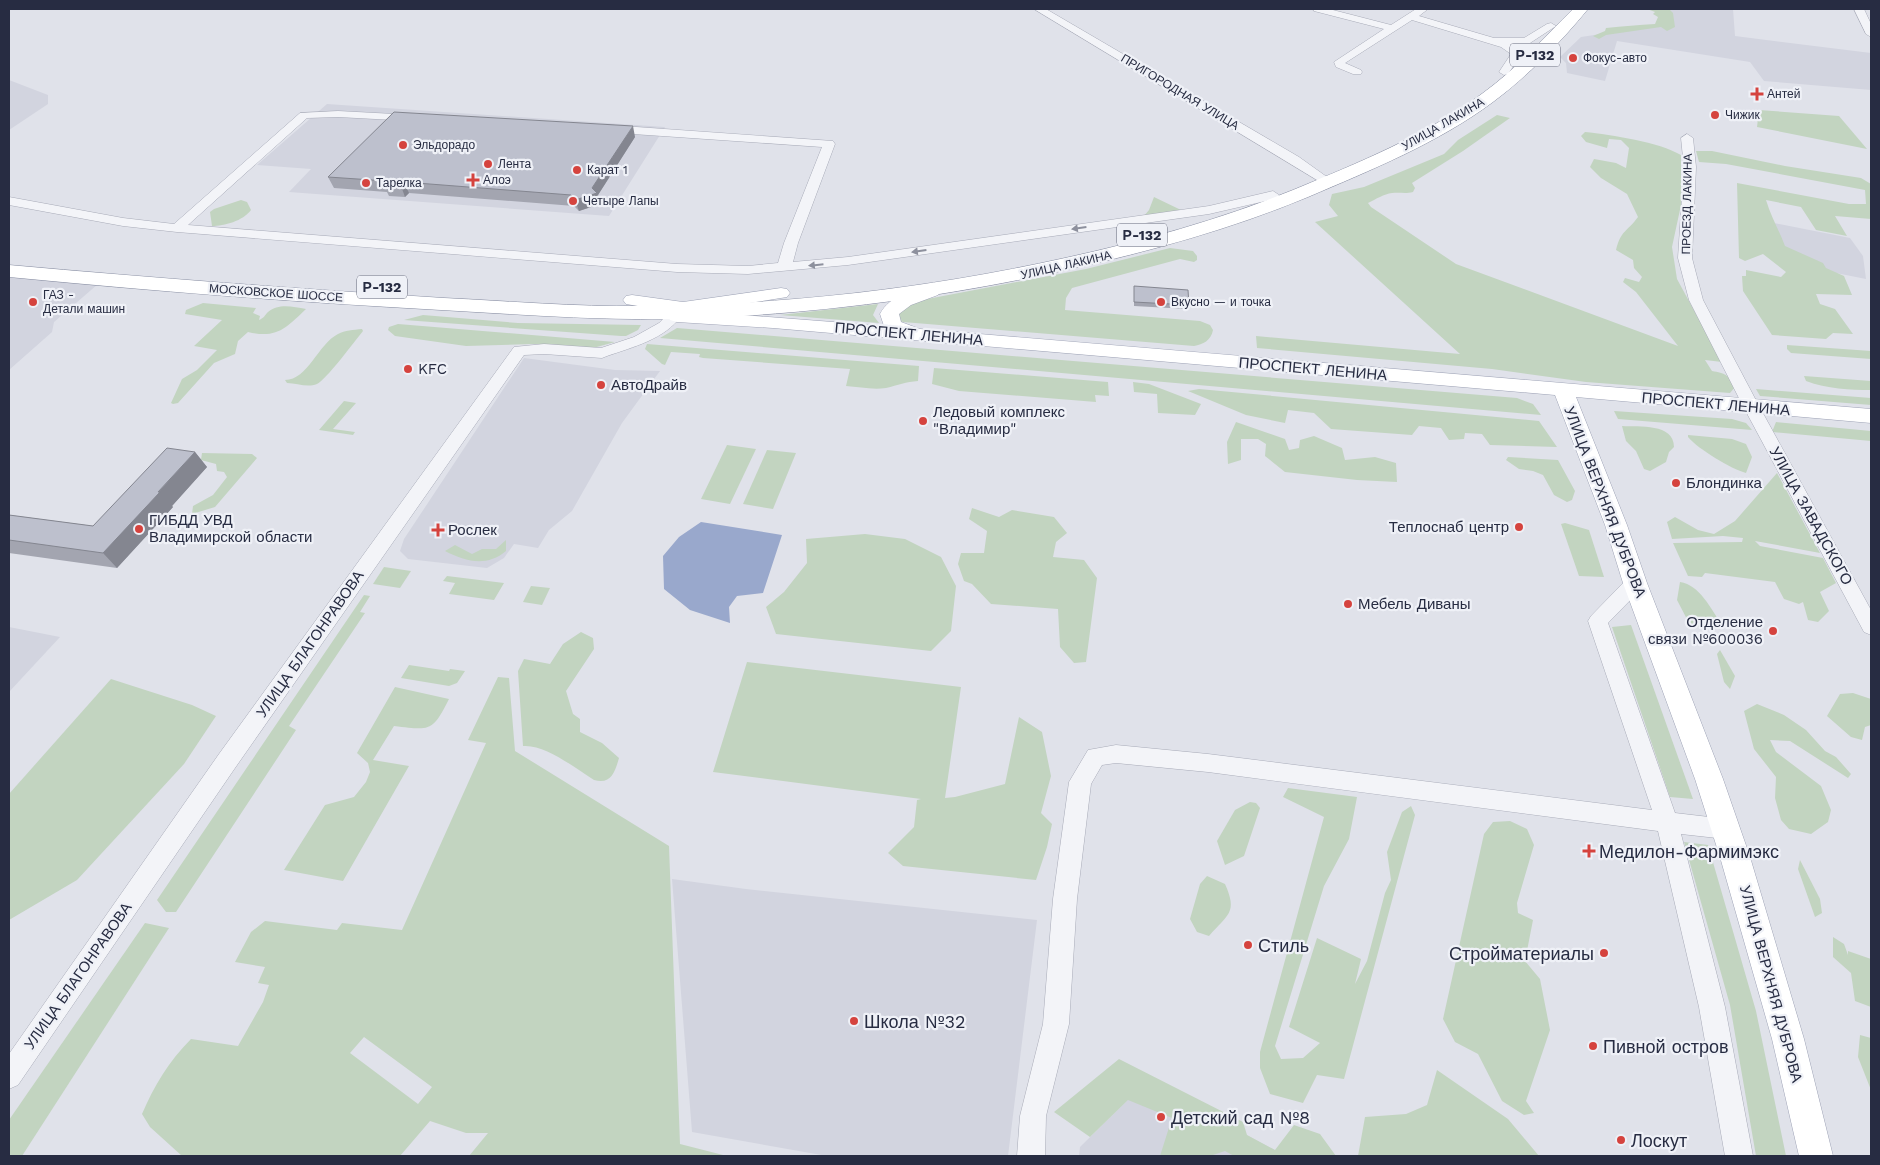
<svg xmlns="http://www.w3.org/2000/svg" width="1880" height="1165" font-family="'Work Sans',sans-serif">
  <rect width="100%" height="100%" fill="#e0e2ea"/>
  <g fill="#d2d4df">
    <polygon points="1665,9 1733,9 1735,36 1871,53 1871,90 1764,81 1750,62 1617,41 1605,81 1567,73 1566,63 1560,57 1581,37 1668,24"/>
    <polygon points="9,80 48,95 48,104 9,130"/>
    <polygon points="327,104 665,127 609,216 289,192 311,169 257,165"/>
    <polygon points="1774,223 1850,238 1863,256 1866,279 1826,271 1776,248"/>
    <polygon points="9,277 98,284 54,322 52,332 9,370"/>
    <polygon points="524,358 615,370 660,371 622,423 572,511 549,530 538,548 514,544 504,558 487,568 408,559 400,551 404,539"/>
    <polygon points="9,627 60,637 9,692"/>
    <polygon points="672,879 746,889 1037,920 1008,1156 827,1156 692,1132"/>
    <polygon points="1146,1082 1286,1156 1079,1156 1080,1147"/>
  </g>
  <g fill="#c2d4c0" fill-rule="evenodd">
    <path d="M1647 9H1669L1673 13 1675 27 1667 31 1661 27 1606 35 1599 39 1593 36 1605 31 1606 28C1623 26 1639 25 1655 24L1658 17 1653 14 1655 12Z"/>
    <polygon points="1759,110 1839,116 1867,149 1757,127"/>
    <path d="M1497 115 1510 118 1463 151 1412 183 1415 188 1413 192C1405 194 1400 192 1392 193 1384 194 1376 199 1368 203L1371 207 1456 264 1678 346 1636 292 1623 282 1625 278 1639 282 1642 277 1634 268 1633 260 1616 250C1621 230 1627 232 1638 217L1627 194 1601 178 1590 167 1594 159 1616 163 1626 168 1629 148 1621 140 1609 139 1607 148 1586 142 1581 136 1585 132C1612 135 1659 142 1681 155V205L1672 247 1677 279 1722 362 1705 360 1712 371C1725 373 1729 375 1735 387L1730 393 1586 382 1492 369 1257 348 1256 336 1460 354 1315 222 1338 216 1329 205 1332 194 1364 187 1444 154 1458 140Z"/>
    <path d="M1696 151H1712L1785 166 1861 178 1871 184V219L1835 216 1847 236 1816 230 1801 207 1766 200C1771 217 1779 230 1785 246L1823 263 1826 268 1844 276 1852 295 1816 294 1820 304 1835 309 1853 334 1833 333 1826 339 1772 335 1743 291 1742 276H1746V270L1781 277 1786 272 1763 254 1745 261 1739 258 1737 183 1849 204H1866L1865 190 1726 164 1699 162Z"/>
    <polygon points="1154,197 1181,210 1144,216 1149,210"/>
    <path d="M241 200 247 202 251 210C243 221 224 226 212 226L210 212 214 209Z"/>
    <path d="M1170 248 1193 251 1197 256V260L1194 262 1180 259 1072 288 1066 298 1065 310 1200 321 1210 325 1213 330C1211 341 1203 344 1194 346L903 322 898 320 897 311 901 307 922 300 1086 269Z"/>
    <path d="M203 303 256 308 253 313 260 316 259 320C264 318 265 315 268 312 279 303 293 307 306 309 286 328 277 339 248 332L238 341 235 354 214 363 178 403 173 404 171 403 182 379 197 370 217 350 194 346 222 320 185 314 186 310Z"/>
    <polygon points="878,304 873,315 879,323 780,315"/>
    <polygon points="423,315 518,323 641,325 638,330 626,336 621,336 404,320"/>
    <polygon points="398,324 615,342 593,348 533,344 466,346 395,336 388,330 389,327"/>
    <polygon points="677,328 1517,398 1533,404 1541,415 660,338"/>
    <path d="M362 329 363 331C355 341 325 381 317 384 307 388 297 383 287 383L285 380C308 380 318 344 338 334 345 330 353 330 362 329Z"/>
    <path d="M647 344 919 366 918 381C906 382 898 385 886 388 873 390 859 387 846 386L850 369 703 358 699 357 700 354 671 352 665 365 662 364 645 349Z"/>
    <polygon points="1787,345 1871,351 1871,359 1791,353 1787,349"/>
    <polygon points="934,368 1108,382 1109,396 1095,395 1096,402 959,391 932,384"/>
    <path d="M1804 376 1871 381V390C1850 390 1827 389 1806 381Z"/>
    <polygon points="1133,382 1149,384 1201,404 1195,415 1158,413 1157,394 1134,392"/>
    <polygon points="1199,389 1539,421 1557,447 1490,445 1482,434 1465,433 1464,439 1449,440 1441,428 1419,426 1412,435 1331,429 1314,413 1288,410 1285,423 1246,415 1188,391"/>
    <polygon points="1756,389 1871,398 1871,405 1760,396"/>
    <polygon points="344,401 356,403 333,429 355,432 353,435 319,430"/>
    <polygon points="1614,411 1732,419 1746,423 1752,430 1618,419"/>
    <polygon points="1236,422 1285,439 1289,450 1299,448 1300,440 1314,436 1342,448 1345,460 1375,457 1396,463 1397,482 1357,480 1285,472 1265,456 1266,444 1258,439 1241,439 1241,460 1228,464 1227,442"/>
    <polygon points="1776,422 1871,431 1871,441 1772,432"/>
    <path d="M1622 426C1639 427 1674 423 1674 447L1669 452 1666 462 1650 471 1644 469 1636 451 1626 441Z"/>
    <path d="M1688 435 1732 439 1746 444 1752 457 1746 473C1731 469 1698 449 1688 437Z"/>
    <polygon points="727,445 756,449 730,504 701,499"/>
    <polygon points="767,450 796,453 773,509 743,504"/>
    <polygon points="202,453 252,454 257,458 215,507 192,514 193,506 213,495 227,477 224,472 217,471 216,464 201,460"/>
    <polygon points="1508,457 1558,460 1575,491 1572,500 1567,502 1554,495 1543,475 1533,471 1519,469 1506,460"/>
    <polygon points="1777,473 1820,553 1755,541 1760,546 1823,558 1836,583 1820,592 1829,611 1818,622 1808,620 1803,602 1799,604 1784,599 1775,582 1705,573 1702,577 1688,576 1673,543 1742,542 1743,538 1723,536 1672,539 1667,522 1675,517 1698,530 1714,534 1735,521"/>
    <polygon points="972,508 999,517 1012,510 1054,517 1067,533 1056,542 1053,557 1084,560 1097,578 1086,662 1074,663 1060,647 1058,609 991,604 972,584 964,581 958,564 961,553 984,553 987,531 969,519"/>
    <polygon points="1565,523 1589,530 1604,577 1579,576 1561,524"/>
    <polygon points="865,534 905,539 941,557 956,586 951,631 931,651 776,634 766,607 784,592 807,563 806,539"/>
    <path d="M506 540V551C487 567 466 562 445 551L455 545 472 554 482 549H496Z"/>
    <polygon points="384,567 411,571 400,588 373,584"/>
    <polygon points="447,576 504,583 494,600 449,594 455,583 443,581"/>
    <path d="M1680 582C1700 585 1711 609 1722 625L1695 627 1690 625 1677 600Z"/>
    <polygon points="531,586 550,588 542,605 523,602"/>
    <polygon points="364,595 370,596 360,612 365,613 289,726 296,730 176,912 166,912 157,900"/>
    <polygon points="1631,625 1693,799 1670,797 1612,627"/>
    <path d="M581 632 593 638 594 649 566 691 573 714 580 719V732L602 743 619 758C615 772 611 785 594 780 575 768 545 744 523 746L518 671 524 659 550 664 563 644Z"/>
    <polygon points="1720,650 1735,676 1730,689 1724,682 1717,654"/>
    <polygon points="747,662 961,687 945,798 955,797 1005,784 1019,717 1042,732 1051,776 1041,813 1052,824 1047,847 1036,880 903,866 888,853 914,827 917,800 921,799 713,772"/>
    <polygon points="409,665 449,671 450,669 465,671 457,683 449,686 401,678"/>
    <path d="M498 677 509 678 515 751 669 846 680 1144 727 1156H469L488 1133H466L430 1121 400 1156H182L150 1127 142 1114C154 1086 169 1061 191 1039L238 1046 263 1002 269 985 258 983 265 967 235 962 251 932 265 921 337 930 342 923 402 930 486 743 468 740ZM364 1037 432 1087 418 1104 350 1053Z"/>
    <polygon points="111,679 192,705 216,716 184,764 77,880 9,920 9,794"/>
    <path d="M395 687 449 699C432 733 430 730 394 726L373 760 409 766 343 881 284 870 325 805 354 797 366 782 370 772 368 763 357 753Z"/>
    <polygon points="1853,693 1871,699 1871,725 1865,727 1862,740 1851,737 1827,716 1840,694"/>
    <polygon points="1757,704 1784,715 1806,730 1825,751 1836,757 1851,774 1848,778 1790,741 1770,740 1776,752 1821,786 1831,810 1828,822 1811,834 1789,829 1781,820 1775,798 1776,777 1754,749 1744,711"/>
    <polygon points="1288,788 1357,797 1349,839 1324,886 1275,1046 1281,1059 1303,1058 1320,1043 1289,1027 1317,938 1361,959 1355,984 1367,961 1385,893 1391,880 1387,852 1402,812 1411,806 1415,815 1344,1079 1317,1075 1303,1103 1270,1094 1260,1068 1260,1052 1324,817 1283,797"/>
    <polygon points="1250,802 1256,803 1260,808 1244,856 1225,865 1217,841 1235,810"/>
    <polygon points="1510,821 1527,829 1534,845 1517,903 1518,913 1533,920 1525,961 1540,979 1550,1030 1526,1101 1534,1113 1524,1115 1502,1101 1478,1054 1455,1042 1443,1019 1484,834 1493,822"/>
    <polygon points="1684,842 1708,845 1756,1011 1786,1156 1756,1156 1730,1005"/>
    <polygon points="1800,860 1820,899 1822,913 1815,917 1798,869"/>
    <path d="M1207 876 1225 884C1238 913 1228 914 1209 936L1197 932 1190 919 1200 884Z"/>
    <polygon points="145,923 169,928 22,1156 9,1156 9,1120"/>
    <polygon points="1833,937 1844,944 1848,955 1848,951 1871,959 1871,1007 1855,1001 1851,973 1833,957"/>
    <polygon points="1860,1035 1871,1038 1871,1090 1858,1057"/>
    <polygon points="1119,1059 1243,1122 1247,1135 1275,1150 1294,1125 1320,1134 1336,1156 1234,1156 1225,1151 1210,1156 1160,1156 1172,1118 1128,1100 1090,1137 1054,1112"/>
    <polygon points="1437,1070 1508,1119 1539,1156 1358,1156 1365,1117 1406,1114 1427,1105"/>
  </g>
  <polygon fill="#99a8cc" points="701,522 782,535 763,593 737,596 729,607 730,623 690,610 664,589 663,556 679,537"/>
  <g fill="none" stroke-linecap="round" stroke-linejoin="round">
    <defs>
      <g id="minor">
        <polygon points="1034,9 1046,9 1299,157 1327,177 1325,180 1317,180"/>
        <polygon points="1313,9 1329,9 1391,25 1416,9 1428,9 1419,16 1494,38 1524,38 1547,24 1551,23 1556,26 1530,43 1510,44 1522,53 1508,74 1504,75 1499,72 1511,54 1501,47 1412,20 1345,63 1361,70 1362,72 1361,74 1353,74 1336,67 1334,62 1384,29 1314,11"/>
        <polygon points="1854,9 1864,9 1871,24 1871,37 1866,34"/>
        <polygon points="338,111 413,115 419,118 413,121 338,117 307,118 188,225 677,264 748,266 778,263 784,243 822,147 604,132 602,129 604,126 608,125 833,141 835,144 798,243 793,262 848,257 1209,206 1273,191 1279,195 1278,198 1209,214 848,265 748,274 677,272 177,232 123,226 9,205 9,197 123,218 174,224 300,113"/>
        <polygon points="1687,134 1693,138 1696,167 1692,258 1703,300 1759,406 1871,610 1871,635 1864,632 1743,406 1689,300 1678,258 1684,167 1681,138"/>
        <path d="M674 312 679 313 681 316C665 339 633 347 607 356L602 358 544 354 524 355 235 768 18 1085 9 1089V1054L219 754 514 347 544 344 601 348 634 337 659 323 669 313Z"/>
        <polygon points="1635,576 1642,578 1644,583 1642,588 1608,623 1675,813 1726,819 1734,822 1737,829 1734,836 1726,839 1681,834 1725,1007 1753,1156 1725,1156 1699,1007 1658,831 1208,772 1116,763 1102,765 1091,784 1077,899 1069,1024 1046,1116 1045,1156 1017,1156 1020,1116 1043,1024 1053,899 1069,782 1088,750 1116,745 1208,754 1652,810 1588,621 1591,616 1628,578"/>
      </g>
      <path id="major" d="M932 286 938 287 941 291 938 295 911 305 899 314 901 322 920 329 1871 409V423L1576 397 1627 525 1647 583 1723 779 1750 857 1804 1039 1833 1156H1799L1772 1039 1720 857 1695 779 1623 583 1605 525 1555 395 773 328 677 322 670 320 668 316 672 312 632 305 626 304 623 300 626 296 632 295 683 302 781 288 787 289 790 293 787 297 705 310 704 312 884 326 880 314C890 295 913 290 932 286Z"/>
      <path id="highway" d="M1573 9H1588C1561 42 1528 76 1493 102 1438 143 1371 170 1308 197 1231 229 1151 251 1070 269 950 296 829 312 707 318 618 322 529 315 441 310 296 302 152 291 9 277V265C154 278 299 289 444 298 509 301 575 307 641 306 784 305 925 289 1065 258 1143 241 1219 220 1293 190 1358 163 1427 135 1483 93 1516 69 1544 38 1573 9Z"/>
    </defs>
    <use href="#minor" stroke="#a8abb8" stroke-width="1"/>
    <use href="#major" stroke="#9ea3b6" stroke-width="1"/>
    <use href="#highway" stroke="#868ca1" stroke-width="1"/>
    <use href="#minor" fill="#f3f4f8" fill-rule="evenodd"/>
    <use href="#major" fill="#fff" fill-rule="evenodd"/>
    <use href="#highway" fill="#fff" fill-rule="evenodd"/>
  </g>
  <g fill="#a3a5b0">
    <polygon points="635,137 598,195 600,204 579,211 574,206 409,193 405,197 389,196 387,192 334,188 328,177"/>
    <polygon points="1134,286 1189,305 1188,309 1134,306"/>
    <polygon points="195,452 207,467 172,506 173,507 117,568 9,553 9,515 93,526"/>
  </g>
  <g fill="#848690">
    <polygon points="633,126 635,137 598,195 600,204 579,211 575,200 592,188"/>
    <polygon points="404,182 409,193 405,197 401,186"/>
    <polygon points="195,452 207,467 172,506 173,507 117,568 103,553"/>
  </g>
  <g fill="#bdc0cd" stroke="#848690">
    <polygon points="394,112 633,126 592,188 597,193 575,200 571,195 404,182 401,186 384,185 387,181 328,177"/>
    <polygon points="1134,286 1188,290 1189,305 1134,302"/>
    <polygon points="167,448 195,452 158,492 160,492 103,553 9,540 9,515 93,526"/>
  </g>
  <defs><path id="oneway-solid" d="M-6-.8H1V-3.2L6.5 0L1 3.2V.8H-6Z" transform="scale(1.25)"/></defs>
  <g fill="#8d909d">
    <use href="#oneway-solid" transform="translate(1079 228) rotate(172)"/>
    <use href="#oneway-solid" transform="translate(919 251) rotate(172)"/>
    <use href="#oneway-solid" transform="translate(816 265) rotate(174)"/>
  </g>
  <g fill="#d5433e" stroke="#eff1f7" stroke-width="2">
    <circle cx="1573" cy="58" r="5"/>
    <path d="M1754.5 86.5h5v5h5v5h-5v5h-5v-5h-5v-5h5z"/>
    <circle cx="1715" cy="115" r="5"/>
    <circle cx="403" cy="145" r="5"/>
    <circle cx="488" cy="164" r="5"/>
    <circle cx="577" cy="170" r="5"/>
    <path d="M470.5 172.5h5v5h5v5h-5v5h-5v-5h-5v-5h5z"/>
    <circle cx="366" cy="183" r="5"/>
    <circle cx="573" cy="201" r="5"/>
    <circle cx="33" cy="302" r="5"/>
    <circle cx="1161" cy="302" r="5"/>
    <circle cx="408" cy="369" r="5"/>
    <circle cx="601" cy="385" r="5"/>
    <circle cx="923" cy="421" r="5"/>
    <circle cx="1676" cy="483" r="5"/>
    <circle cx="1519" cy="527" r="5"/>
    <circle cx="139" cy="529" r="5"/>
    <path d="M435.5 522.5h5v5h5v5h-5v5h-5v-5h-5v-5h5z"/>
    <circle cx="1348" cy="604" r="5"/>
    <circle cx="1773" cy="631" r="5"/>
    <path d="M1586.5 843.5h5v5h5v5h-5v5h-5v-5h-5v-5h5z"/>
    <circle cx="1248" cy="945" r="5"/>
    <circle cx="1604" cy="953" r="5"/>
    <circle cx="854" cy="1021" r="5"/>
    <circle cx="1593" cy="1046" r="5"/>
    <circle cx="1161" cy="1117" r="5"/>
    <circle cx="1621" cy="1140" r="5"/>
  </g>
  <g text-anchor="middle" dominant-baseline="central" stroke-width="4.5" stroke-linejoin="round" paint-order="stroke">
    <g font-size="12" fill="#272c42" stroke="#eff1f7" text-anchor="start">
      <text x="1583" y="58">Фокус-авто</text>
      <text x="1767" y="94">Антей</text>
      <text x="1725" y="115">Чижик</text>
      <text x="413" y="145">Эльдорадо</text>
      <text x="498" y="164">Лента</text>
      <text x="587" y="170">Карат 1</text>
      <text x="483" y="180">Алоэ</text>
      <text x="376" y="183">Тарелка</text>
      <text x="583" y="201">Четыре Лапы</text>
      <text x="43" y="295">ГАЗ -<tspan x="43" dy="14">Детали машин</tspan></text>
      <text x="1171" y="302">Вкусно — и точка</text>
    </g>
    <g font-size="12" fill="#272c42" stroke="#eff1f7">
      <text transform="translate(1180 92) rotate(31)">ПРИГОРОДНАЯ УЛИЦА</text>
      <text transform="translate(1443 124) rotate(-30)">УЛИЦА ЛАКИНА</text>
      <text transform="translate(1687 204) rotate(-89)">ПРОЕЗД ЛАКИНА</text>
      <text transform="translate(1066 265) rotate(-13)">УЛИЦА ЛАКИНА</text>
      <text transform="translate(276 293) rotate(4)">МОСКОВСКОЕ ШОССЕ</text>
    </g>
    <g fill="#eff1f7" stroke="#636778" stroke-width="1">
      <rect x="1510" y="43.5" width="50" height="23" rx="4"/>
      <rect x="1117" y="223.5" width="50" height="23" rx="4"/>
      <rect x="357" y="275.5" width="50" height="23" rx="4"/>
    </g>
    <g font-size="14" font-weight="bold" fill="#272c42">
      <text x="1535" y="55">Р-132</text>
      <text x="1142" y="235">Р-132</text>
      <text x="382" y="287">Р-132</text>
    </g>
    <g font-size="15" fill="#272c42" stroke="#eff1f7">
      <text transform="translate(909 334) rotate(5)">ПРОСПЕКТ ЛЕНИНА</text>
      <text transform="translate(1313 369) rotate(5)">ПРОСПЕКТ ЛЕНИНА</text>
      <text transform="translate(1716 404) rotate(5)">ПРОСПЕКТ ЛЕНИНА</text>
      <text transform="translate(1605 502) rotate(69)">УЛИЦА ВЕРХНЯЯ ДУБРОВА</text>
      <text transform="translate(1811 516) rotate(61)">УЛИЦА ЗАВАДСКОГО</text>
      <text transform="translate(310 644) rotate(-55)">УЛИЦА БЛАГОНРАВОВА</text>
      <text transform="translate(78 976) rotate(-55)">УЛИЦА БЛАГОНРАВОВА</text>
      <text transform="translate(1771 984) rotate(75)">УЛИЦА ВЕРХНЯЯ ДУБРОВА</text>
    </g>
    <g font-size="15" fill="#272c42" stroke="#eff1f7" text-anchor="start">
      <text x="418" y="369">KFC</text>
      <text x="611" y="385">АвтоДрайв</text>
      <text x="933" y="412">Ледовый комплекс<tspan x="933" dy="17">"Владимир"</tspan></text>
      <text x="1686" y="483">Блондинка</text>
      <text x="149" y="520">ГИБДД УВД<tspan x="149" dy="17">Владимирской области</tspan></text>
      <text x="1509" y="527" text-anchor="end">Теплоснаб центр</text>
      <text x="448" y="530">Рослек</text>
      <text x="1358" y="604">Мебель Диваны</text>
      <text x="1763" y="622" text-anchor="end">Отделение<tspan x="1763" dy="17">связи №600036</tspan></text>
    </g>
    <g font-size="18" fill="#272c42" stroke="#eff1f7" text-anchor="start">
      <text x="1599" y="851">Медилон-Фармимэкс</text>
      <text x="1258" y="945">Стиль</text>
      <text x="1594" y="953" text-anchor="end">Стройматериалы</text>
      <text x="864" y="1021">Школа №32</text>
      <text x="1603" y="1046">Пивной остров</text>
      <text x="1171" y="1117">Детский сад №8</text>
      <text x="1631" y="1140">Лоскут</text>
    </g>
  </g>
  <rect width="1880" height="1165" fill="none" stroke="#272c42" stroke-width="20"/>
</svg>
